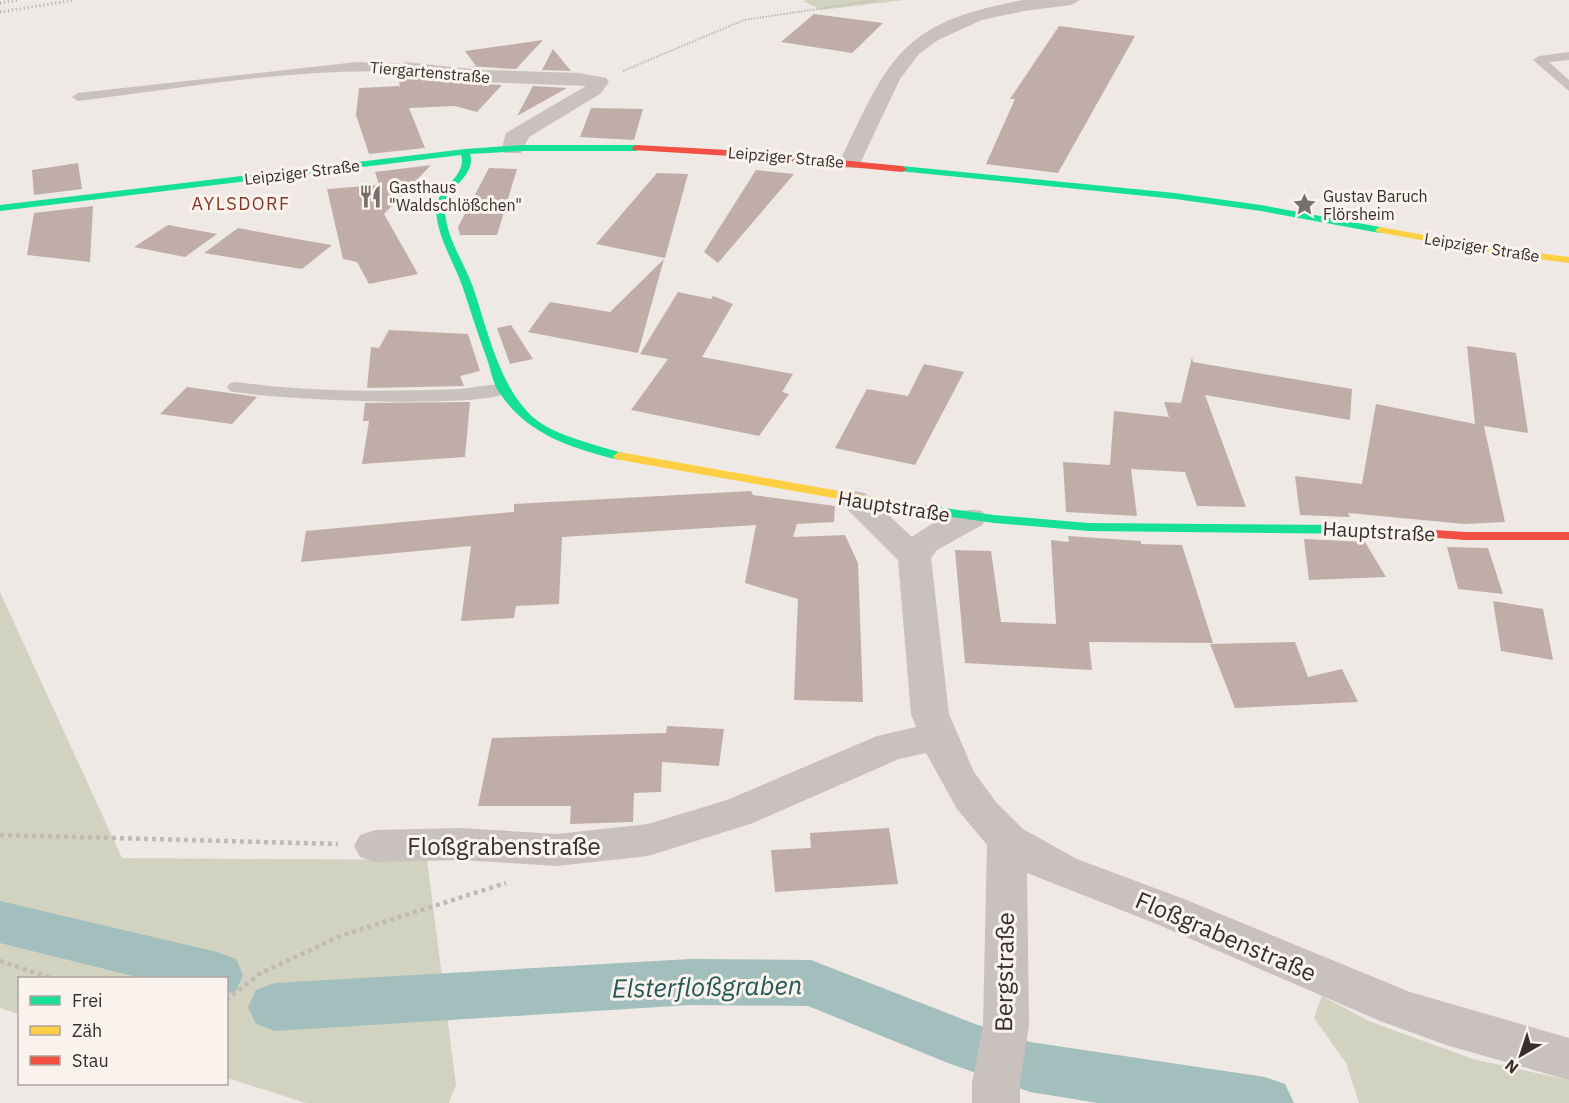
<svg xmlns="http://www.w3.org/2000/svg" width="1569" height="1103" font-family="'IBM Plex Sans',sans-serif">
  <rect width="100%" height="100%" fill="#eee9e5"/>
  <g fill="#d1d3c0">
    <polygon points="809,0 904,0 821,10 803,1"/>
    <polygon points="0,592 122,858 427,860 456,1085 449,1103 306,1103 227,1078 226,978 20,978 19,1014 0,1008"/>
    <polygon points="1322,996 1371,1022 1473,1059 1569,1080 1569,1103 1359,1103 1346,1063 1314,1018"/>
  </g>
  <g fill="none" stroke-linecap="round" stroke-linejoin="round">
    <g fill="#a2bfbd" fill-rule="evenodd">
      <polygon points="0,901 217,952 236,959 243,975 236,991 226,994 226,978 141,978 0,943"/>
      <polygon points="690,959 811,960 975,1024 1030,1042 1265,1077 1285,1084 1294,1103 1098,1103 1030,1092 948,1063 808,1006 690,1005 275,1031 256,1024 248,1007 256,990 275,983"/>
    </g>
  </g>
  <g fill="#c1ada7">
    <polygon points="814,14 883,23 852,53 781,42"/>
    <polygon points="1059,26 1135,36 1058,173 986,164 1015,99 1010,99"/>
    <polygon points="543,40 516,69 468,66 476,66 465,51"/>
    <polygon points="553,49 571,71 542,70"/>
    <polygon points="398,74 482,84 502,85 477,112 455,106 409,108 425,148 369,154 356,115 359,88 399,86 400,88"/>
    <polygon points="533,86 567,88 517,116"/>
    <polygon points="591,108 643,109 634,140 580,137"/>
    <polygon points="78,163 82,189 34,195 32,170"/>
    <polygon points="431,165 384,214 418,274 369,284 357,262 343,259 327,189 379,185 375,172"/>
    <polygon points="489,168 517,169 497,235 460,235 458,227"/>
    <polygon points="756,170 794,174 718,263 704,252"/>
    <polygon points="657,173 688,174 665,258 596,244"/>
    <polygon points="93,206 90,262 27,255 34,213"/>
    <polygon points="168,225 217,234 185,257 134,247"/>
    <polygon points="238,228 291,238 332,245 302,269 204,253"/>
    <polygon points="664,259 638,353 528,332 550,302 610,312"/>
    <polygon points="678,292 711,299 713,296 733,304 702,357 793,374 782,392 789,394 759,436 631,410 668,359 640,354"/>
    <polygon points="511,325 533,359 510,364 497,328"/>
    <polygon points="389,330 468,334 480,371 460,376 464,386 367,388 371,347 379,348"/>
    <polygon points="1467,346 1516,353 1528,433 1484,426 1505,522 1465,524 1348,513 1350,517 1300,515 1295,476 1362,484 1376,404 1475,424"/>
    <polygon points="1192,357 1193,362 1352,389 1350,420 1205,395 1246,507 1197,506 1185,472 1131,469 1137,516 1066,512 1063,462 1110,465 1114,411 1169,417 1164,402 1181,403"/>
    <polygon points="924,364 964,372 915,465 835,448 867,389 908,396"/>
    <polygon points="187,387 251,396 257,397 232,424 160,414"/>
    <polygon points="470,402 465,457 362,464 369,421 363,421 365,403"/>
    <polygon points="751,491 753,495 835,506 834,522 797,524 793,537 845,535 858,563 863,702 794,700 798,599 745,583 756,525 562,537 559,604 516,606 514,618 461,621 471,546 301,562 306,531 514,512 514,504"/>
    <polygon points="1068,536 1141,541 1141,544 1182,545 1213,643 1089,642 1092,670 965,663 955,550 991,551 1001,622 1056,624 1051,540 1069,542"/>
    <polygon points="1304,539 1365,542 1386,577 1309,580"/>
    <polygon points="1447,547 1488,548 1503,594 1458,589"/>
    <polygon points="1493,601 1543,609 1553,660 1501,651"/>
    <polygon points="1295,642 1308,677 1342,669 1358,702 1235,708 1210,644"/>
    <polygon points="667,726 724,729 719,766 662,762 661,792 634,793 633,822 570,824 571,806 478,806 492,738 666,733"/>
    <polygon points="889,828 898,884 775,892 771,850 811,848 810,833"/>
  </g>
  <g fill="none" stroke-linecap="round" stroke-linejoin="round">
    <polyline stroke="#c0bab6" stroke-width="2" stroke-dasharray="1.5 1.5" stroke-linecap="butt" points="623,71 744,20 878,0"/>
    <g stroke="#c0bab6" stroke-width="4.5" stroke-dasharray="4 4" stroke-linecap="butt">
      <polyline points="0,835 338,844"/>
      <polyline points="0,961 51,978"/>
      <polyline points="226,1000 261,973 343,935 506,883"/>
    </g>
    <g fill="#c8c1bd" fill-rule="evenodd">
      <polygon points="1569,52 1569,60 1549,62 1569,80 1569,91 1533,60 1539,56"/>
      <path d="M357 62 405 64 411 68 405 72C296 67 186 88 78 101L72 97 78 93Z"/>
      <path d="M236 382C310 392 385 392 460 389 472 389 505 379 512 390 497 411 263 399 230 391L227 387 230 383Z"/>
    </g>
    <g fill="#c8c1bd" fill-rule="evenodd">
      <path d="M1023 0H1080L1071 5 1024 11 982 20 938 40 919 54 900 79 858 168H842L839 163C890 57 899 23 1023 0Z"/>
      <polygon points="405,62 482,70 579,73 606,78 609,82 600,94 529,137 521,153 505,153 502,148 506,133 586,86 482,82 398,72 395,68"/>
      <path d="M854 491 865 493 912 537C931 524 960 505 982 511L987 518 982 525 937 550 931 558 949 714 974 772 996 802 1023 829 1077 859 1184 899 1410 992 1569 1038V1080L1446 1045 1380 1021 1154 923 1027 873 1029 1025 1020 1083V1103H972V1083L983 1025 987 845 957 809 926 753 899 759 753 823 648 856 557 866 461 860 375 862 360 857 354 846 360 835 375 830 461 828 557 834 648 824 727 800 877 736 916 727 911 714 898 560 838 500 843 493Z"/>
    </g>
    <g fill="#16e098" fill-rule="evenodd">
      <path d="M522 145H636L640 148 636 151H522L470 154C477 177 444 188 445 210 446 238 464 262 473 287 488 331 499 387 534 418 553 435 599 446 623 453L625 456 623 459 619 460C572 448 527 435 499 392 493 384 491 371 488 362 479 337 471 313 463 288 454 262 438 239 436 211 434 189 468 177 461 155L0 211V205L465 149Z"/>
      <polygon points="902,166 1175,193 1261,205 1380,227 1385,230 1380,233 1261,211 1175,199 899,171 897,169"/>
      <polygon points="901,502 994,515 1088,523 1347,525 1375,526 1382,530 1375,534 1088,531 994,523 896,509 895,506 896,503"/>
    </g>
    <g fill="#ffcf43" fill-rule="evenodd">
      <polygon points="1380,227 1491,247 1569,257 1569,263 1491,253 1377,232 1375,230"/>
      <polygon points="619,452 901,502 907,506 901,510 615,459 613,456"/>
    </g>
    <g fill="#f24e42" fill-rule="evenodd">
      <polygon points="636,145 747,151 902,166 907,169 902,172 747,157 633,150 632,148"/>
      <polygon points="1375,526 1465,532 1569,532 1569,540 1465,540 1370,533 1368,530 1370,527"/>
    </g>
    <g stroke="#b0aaa7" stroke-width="3" stroke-dasharray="1 3" stroke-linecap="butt">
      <polyline points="0,3 17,0"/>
      <polyline points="0,12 75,0"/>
    </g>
  </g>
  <defs>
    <symbol id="restaurant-bare" viewBox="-9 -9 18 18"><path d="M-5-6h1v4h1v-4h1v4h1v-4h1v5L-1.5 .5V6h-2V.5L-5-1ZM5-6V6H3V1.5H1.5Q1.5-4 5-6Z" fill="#786f6c" stroke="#faf3ed" stroke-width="2.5" paint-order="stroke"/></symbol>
    <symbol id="sight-bare" viewBox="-9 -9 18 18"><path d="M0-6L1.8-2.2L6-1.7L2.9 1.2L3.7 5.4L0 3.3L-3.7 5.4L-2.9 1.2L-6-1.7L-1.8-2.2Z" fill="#786f6c" stroke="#faf3ed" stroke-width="2.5" paint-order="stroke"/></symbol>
  </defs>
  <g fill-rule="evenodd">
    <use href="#restaurant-bare" x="354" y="180" width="33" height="33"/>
    <use href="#sight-bare" x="1288" y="188" width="33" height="33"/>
  </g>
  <g text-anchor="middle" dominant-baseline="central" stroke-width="6" stroke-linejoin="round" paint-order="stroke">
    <g font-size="16" fill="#392e2b" stroke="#faf3ed">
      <text transform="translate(430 72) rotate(5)">Tiergartenstraße</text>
      <text transform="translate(786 157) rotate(5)">Leipziger Straße</text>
      <text transform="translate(302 172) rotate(-7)">Leipziger Straße</text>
      <text transform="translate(1482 247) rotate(9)">Leipziger Straße</text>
    </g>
    <g font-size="16" fill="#392e2b" stroke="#faf3ed" text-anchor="start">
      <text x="389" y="187">Gasthaus<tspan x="389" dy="18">"Waldschlößchen"</tspan></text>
      <text x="1323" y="196">Gustav Baruch<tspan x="1323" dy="18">Flörsheim</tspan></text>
    </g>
    <g font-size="18" letter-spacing="1.5" fill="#833729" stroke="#faf3ed">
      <text x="241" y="203">AYLSDORF</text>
    </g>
    <g font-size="20" fill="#392e2b" stroke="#faf3ed">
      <text transform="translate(894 506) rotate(9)">Hauptstraße</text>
      <text transform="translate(1379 531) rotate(3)">Hauptstraße</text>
    </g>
    <g font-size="24" fill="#392e2b" stroke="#faf3ed">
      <text x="504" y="846">Floßgrabenstraße</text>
      <text transform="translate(1226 936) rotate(23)">Floßgrabenstraße</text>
      <text transform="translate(1004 972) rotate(-89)">Bergstraße</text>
    </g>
    <g font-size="26" font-style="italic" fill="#235857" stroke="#faf3ed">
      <text transform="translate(707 986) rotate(-1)">Elsterfloßgraben</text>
    </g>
  </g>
  <rect x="18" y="977" width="210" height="108" fill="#faf3ed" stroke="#ada49f" stroke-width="1.5"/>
  <rect x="30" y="996" width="30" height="9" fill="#16e098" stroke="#ada49f" stroke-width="1.5"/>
  <text x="72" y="1007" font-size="18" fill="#392e2b">Frei</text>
  <rect x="30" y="1026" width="30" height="9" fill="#ffcf43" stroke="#ada49f" stroke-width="1.5"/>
  <text x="72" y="1037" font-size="18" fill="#392e2b">Zäh</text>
  <rect x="30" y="1056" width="30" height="9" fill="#f24e42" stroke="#ada49f" stroke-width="1.5"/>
  <text x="72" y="1067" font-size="18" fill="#392e2b">Stau</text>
  <g transform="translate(1521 1055) rotate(219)" stroke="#faf3ed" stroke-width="4.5" paint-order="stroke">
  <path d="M0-4.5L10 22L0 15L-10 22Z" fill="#392e2b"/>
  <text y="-9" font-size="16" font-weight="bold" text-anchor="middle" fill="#392e2b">N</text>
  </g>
</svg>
